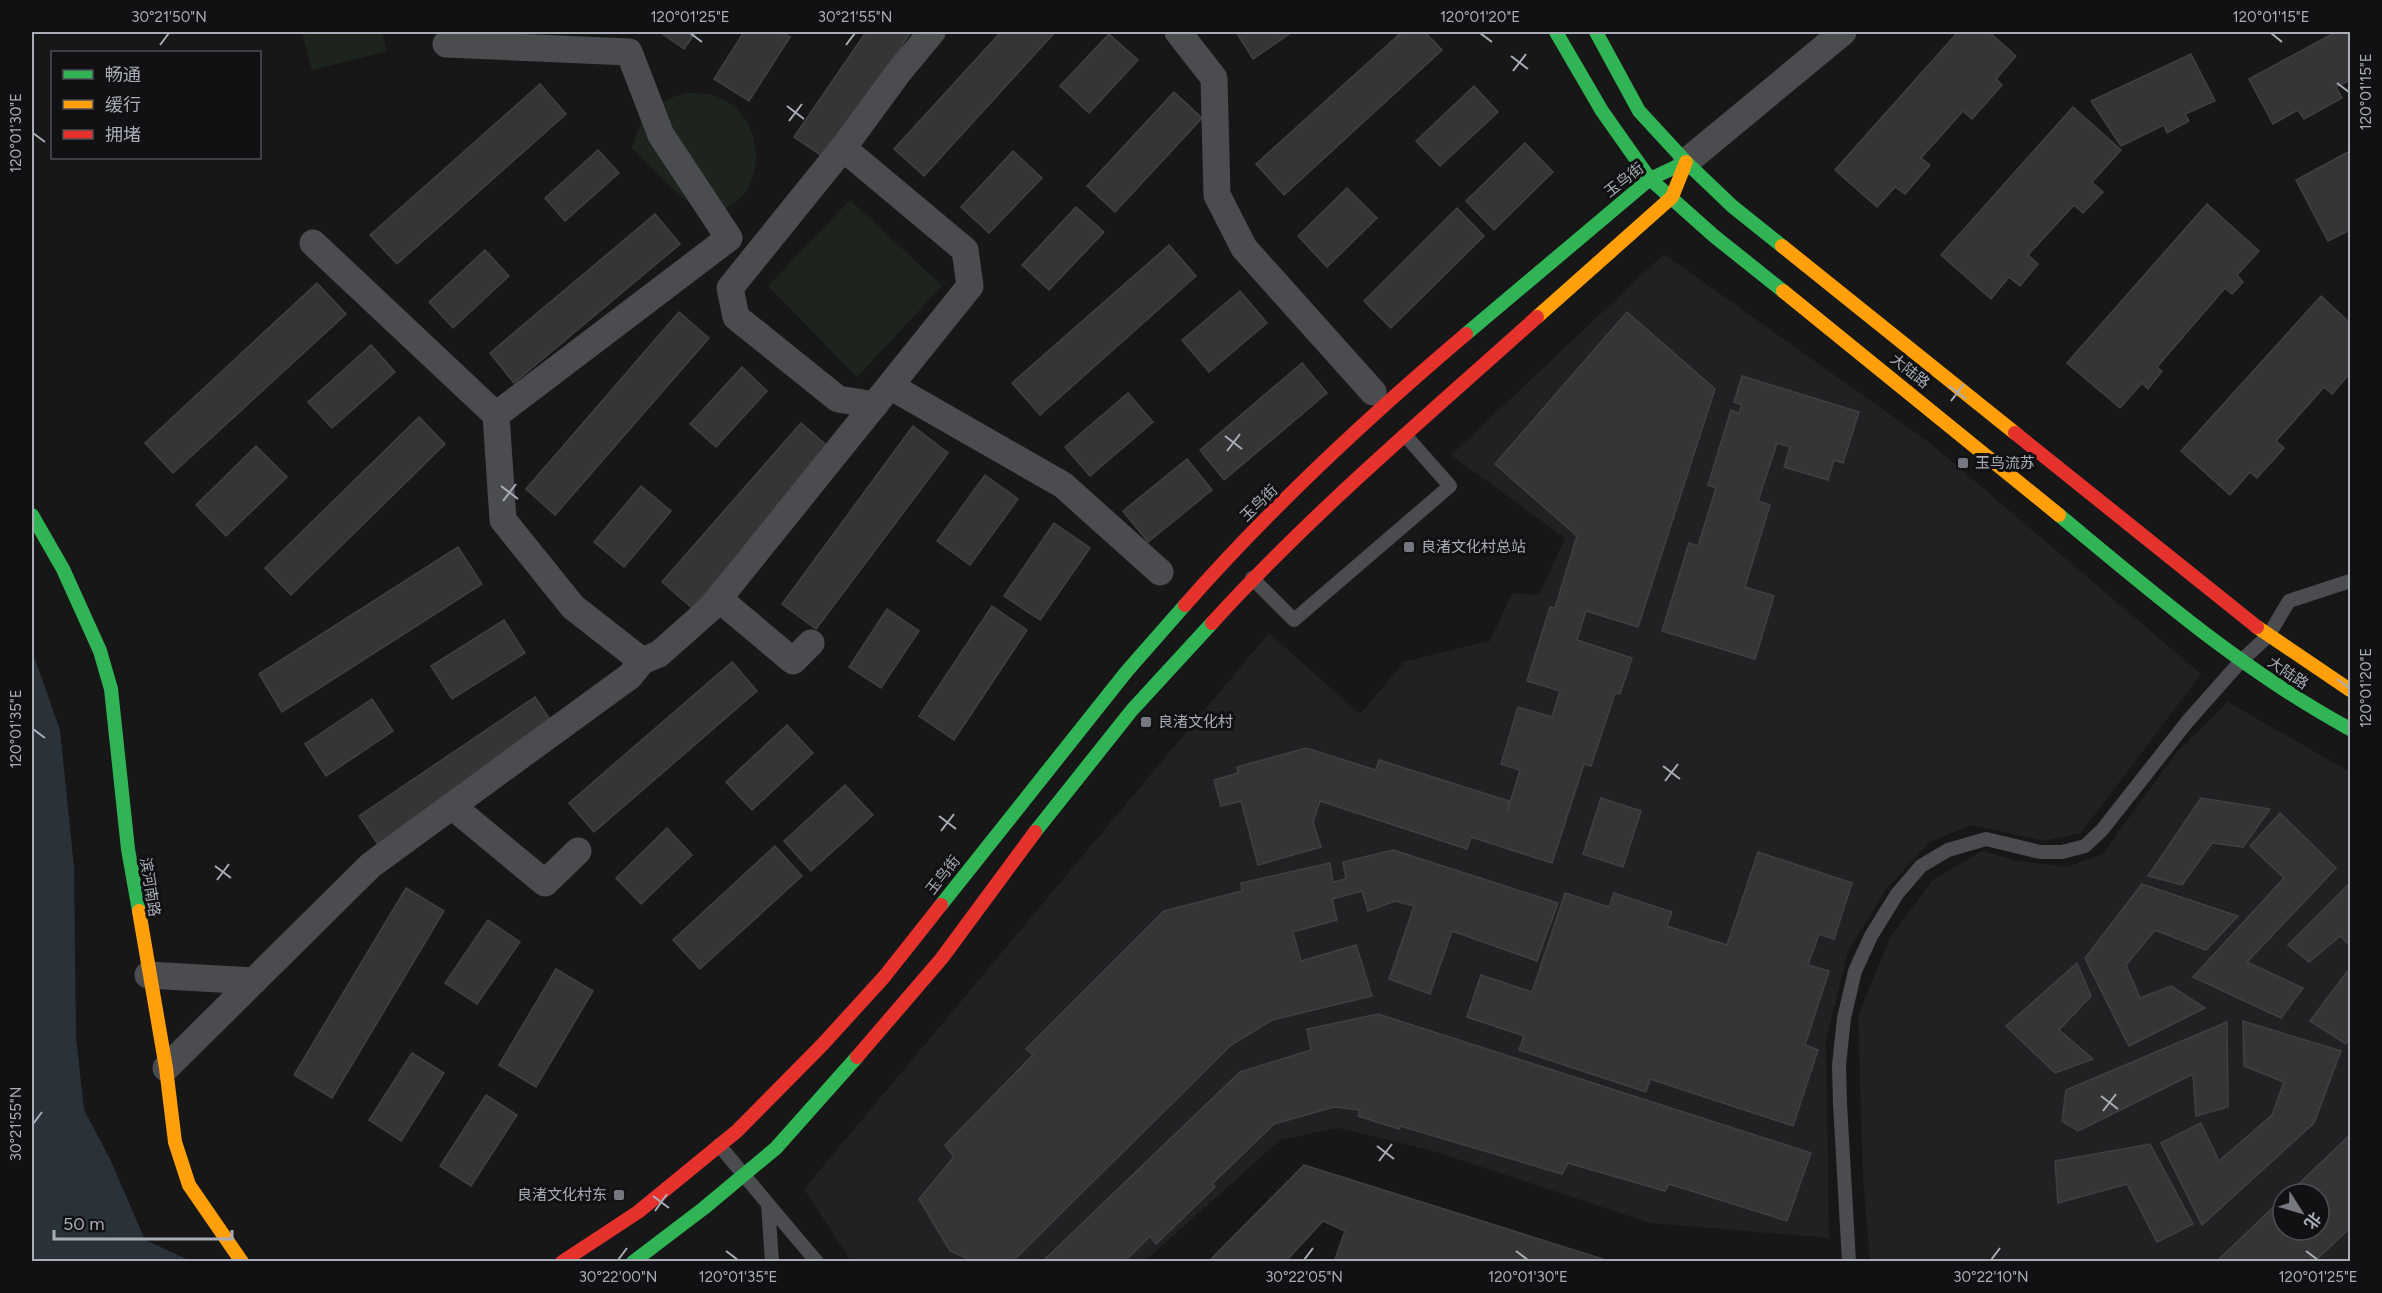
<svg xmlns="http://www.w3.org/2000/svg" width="2382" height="1293" font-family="Figtree,'Noto Sans SC',sans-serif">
  <rect width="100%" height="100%" fill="#171717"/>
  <g fill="#212123" fill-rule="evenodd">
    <polygon points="1664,254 1930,443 2201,674 2081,833 2044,841 1971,825 1930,842 1887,888 1848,951 1826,1041 1829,1238 1650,1223 1430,1150 1338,1128 1280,1140 1145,1261 851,1261 804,1189 1269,633 1360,714 1405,661 1490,641 1512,593 1539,595 1565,538 1451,455"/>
    <path d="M2228 702 2350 772V1261H1870L1863 1179 1858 1016 1891 935 1934 879 1982 851 2018 861 2067 867 2102 854 2177 752ZM2283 1194H2319V1230H2283Z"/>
  </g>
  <g fill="#1d241e">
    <polygon points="302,32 382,32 387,51 312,70"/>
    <path d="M686 93C700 93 714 93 726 101 756 119 765 161 746 191 737 203 725 209 712 215L685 200 632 148C641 115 653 102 686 93Z"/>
    <polygon points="850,200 942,286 857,377 768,286"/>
  </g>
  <polygon fill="#2a3239" points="32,651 60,730 74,867 76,1037 84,1110 110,1159 145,1240 191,1261 32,1261"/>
  <g fill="#353536" stroke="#3f4043" stroke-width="1.5">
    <polygon points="660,32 696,32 684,49"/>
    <polygon points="744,32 781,32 790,37 749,101 714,79"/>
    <polygon points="866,32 911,32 825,158 794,137"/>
    <polygon points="1001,32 1055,32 924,176 894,149"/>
    <polygon points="1236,32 1292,32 1253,59"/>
    <polygon points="1402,32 1425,32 1442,50 1284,195 1256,164"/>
    <polygon points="1958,32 1989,32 2016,56 1996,79 2002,85 1972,119 1963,111 1921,158 1930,165 1905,194 1895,187 1877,207 1835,170"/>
    <polygon points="2336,32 2345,32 2350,41 2350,80 2336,87 2342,98 2304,119 2298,110 2273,124 2249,79"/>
    <polygon points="1109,34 1138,60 1089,113 1060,86"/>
    <polygon points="2191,54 2215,101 2185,114 2189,121 2167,133 2164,125 2121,146 2091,101"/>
    <polygon points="540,84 566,114 397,264 370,235"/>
    <polygon points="1474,86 1498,112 1440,166 1416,141"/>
    <polygon points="1174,92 1202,118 1115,212 1087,186"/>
    <polygon points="2073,107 2121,150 2092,182 2103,192 2083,213 2074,205 2028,255 2038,264 2020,286 2009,277 1991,299 1941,255"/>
    <polygon points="1525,143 1553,172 1494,230 1466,201"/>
    <polygon points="598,150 619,173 565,221 545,198"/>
    <polygon points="1013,151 1042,178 989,233 961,207"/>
    <polygon points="2350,151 2350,230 2328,241 2296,180"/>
    <polygon points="1347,188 1377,218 1327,267 1298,236"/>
    <polygon points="2207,204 2259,251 2237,275 2243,282 2232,294 2225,288 2157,367 2162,371 2148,389 2142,383 2120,408 2067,363"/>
    <polygon points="1076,207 1104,232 1049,290 1022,265"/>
    <polygon points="1457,208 1484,236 1391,328 1364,301"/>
    <polygon points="655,214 680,244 514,383 490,353"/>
    <polygon points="1169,245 1196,276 1040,415 1012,383"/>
    <polygon points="485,250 509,276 453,328 429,302"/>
    <polygon points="317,283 346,314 173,473 145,443"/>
    <polygon points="1240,291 1267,323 1209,372 1182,340"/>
    <polygon points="2321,296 2350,323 2350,360 2346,364 2350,368 2350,373 2332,394 2324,387 2276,441 2284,448 2257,478 2250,472 2230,495 2181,451"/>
    <polygon points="679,312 709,338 555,515 526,489"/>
    <polygon points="1627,312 1715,389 1638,627 1586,611 1577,640 1632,658 1620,694 1615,693 1591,766 1584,764 1552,863 1471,837 1467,849 1320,801 1313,822 1321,847 1258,865 1241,801 1221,806 1214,780 1238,773 1237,767 1306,748 1376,770 1379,760 1509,801 1507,812 1520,770 1501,764 1518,707 1552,717 1560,691 1527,681 1550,607 1555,608 1577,536 1495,464"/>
    <polygon points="371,345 395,372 332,428 308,402"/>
    <polygon points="1302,363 1327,393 1224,480 1200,450"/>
    <polygon points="742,367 767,391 716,447 690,424"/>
    <polygon points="1742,376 1859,412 1843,463 1834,460 1828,480 1784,467 1790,447 1777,443 1758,501 1770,505 1745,587 1774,596 1755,659 1662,631 1689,543 1698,546 1716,488 1708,485 1731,410 1739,413 1742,405 1734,402"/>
    <polygon points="1128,393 1153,422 1090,476 1065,447"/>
    <polygon points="419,417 445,444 291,595 265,568"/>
    <polygon points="801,423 831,449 692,608 662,582"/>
    <polygon points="913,426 948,453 816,629 782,604"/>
    <polygon points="256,446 287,477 226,536 196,505"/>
    <polygon points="1187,459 1212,490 1148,542 1123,511"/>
    <polygon points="985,475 1018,499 970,565 937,541"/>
    <polygon points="641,486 671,511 624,567 594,542"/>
    <polygon points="1054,523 1090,548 1040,620 1004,596"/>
    <polygon points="458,547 482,584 282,712 259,674"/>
    <polygon points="992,606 1027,630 954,740 919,716"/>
    <polygon points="887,609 919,631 881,688 849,667"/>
    <polygon points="504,620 525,653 452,699 431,666"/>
    <polygon points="732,662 757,691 594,832 569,803"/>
    <polygon points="535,697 557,730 381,849 359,816"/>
    <polygon points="372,699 393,731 326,776 305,744"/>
    <polygon points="787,725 813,753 752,810 726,782"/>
    <polygon points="845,785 873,815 811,871 784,841"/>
    <polygon points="1601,798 1641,811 1623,867 1583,854"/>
    <polygon points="2201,798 2270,809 2243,847 2212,843 2182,885 2148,876"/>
    <polygon points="2280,813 2336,868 2247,962 2303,988 2281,1018 2193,977 2284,878 2250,846"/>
    <polygon points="667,828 692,855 641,904 616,878"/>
    <polygon points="775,846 802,876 700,969 673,940"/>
    <polygon points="1393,850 1558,903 1537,961 1452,931 1430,994 1389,979 1414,906 1395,901 1368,911 1362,891 1332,899 1337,920 1293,932 1301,961 1356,945 1372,996 1272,1020 1231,1045 1012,1262 975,1262 950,1251 919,1199 954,1157 945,1145 1033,1055 1026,1049 1164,911 1242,891 1241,883 1330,863 1333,882 1346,879 1343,862"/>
    <polygon points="1758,852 1852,883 1834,939 1819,934 1808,965 1829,971 1805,1045 1818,1050 1793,1126 1650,1079 1646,1092 1519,1050 1524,1036 1467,1017 1481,975 1532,992 1565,893 1609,907 1614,893 1672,912 1667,926 1727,945"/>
    <polygon points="2350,883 2350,945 2340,936 2309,962 2288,945"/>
    <polygon points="2142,884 2238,916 2206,950 2155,930 2126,965 2140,998 2171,986 2205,1008 2129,1046 2085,958"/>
    <polygon points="406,888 444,911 332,1098 294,1075"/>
    <polygon points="488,920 520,942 477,1004 445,983"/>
    <polygon points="2077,963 2091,996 2059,1030 2093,1059 2055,1073 2006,1026"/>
    <polygon points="2350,968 2350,1037 2346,1044 2310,1021"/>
    <polygon points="556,969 593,991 536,1087 499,1065"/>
    <polygon points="1378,1014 1811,1153 1787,1221 1669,1184 1665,1191 1568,1163 1562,1174 1400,1126 1399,1129 1358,1116 1360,1110 1334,1107 1274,1124 1212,1184 1215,1187 1156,1244 1150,1236 1124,1262 1042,1262 1240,1072 1311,1050 1307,1029"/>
    <polygon points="2243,1021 2341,1051 2314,1123 2202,1225 2161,1143 2201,1123 2219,1161 2272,1115 2284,1082 2244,1066"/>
    <polygon points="2227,1022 2228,1107 2196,1116 2193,1074 2078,1131 2062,1121 2066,1090"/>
    <polygon points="412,1053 444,1073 401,1141 369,1120"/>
    <polygon points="486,1095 517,1115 471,1186 440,1166"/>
    <polygon points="2350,1135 2350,1228 2314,1262 2216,1262 2283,1198 2283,1230 2319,1230 2319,1194 2288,1194"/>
    <polygon points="2150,1144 2193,1224 2157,1242 2127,1184 2058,1203 2055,1161"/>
    <polygon points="1304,1165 1609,1261 1334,1262 1345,1231 1323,1221 1285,1262 1208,1262"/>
  </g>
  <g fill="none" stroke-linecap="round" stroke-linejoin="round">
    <g stroke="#4b4c50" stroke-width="14">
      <polyline points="1252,578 1294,620 1450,486 1405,435"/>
      <polyline points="719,1145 768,1204 772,1262"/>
      <polyline points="768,1204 817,1262"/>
      <polyline points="1849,1262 1840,1104 1839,1065 1844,1018 1855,971 1871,936 1897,894 1921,866 1948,850 1986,839 2040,852 2062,852 2085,846 2102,830 2187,722 2241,661 2268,636 2289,601 2350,581"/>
    </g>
    <g stroke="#4b4c50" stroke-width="27">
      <polyline points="1178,32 1214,78 1217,195 1244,248 1373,392"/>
      <polyline points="446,44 629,52 661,135 729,238 496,415"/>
      <polyline points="843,148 730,288 736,317 838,399 875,405"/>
      <polyline points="1686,162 1843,32"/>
      <polyline points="313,243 496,415 503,520 573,607 642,661"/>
      <polyline points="890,386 1063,485 1160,572"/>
      <polyline points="719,599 793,661 811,643"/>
      <polyline points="452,806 545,883 578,851"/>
      <polyline points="148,975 254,981"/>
      <polyline points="166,1068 371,865 630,676 642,661 659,654 712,607 970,286 965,250 843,148 898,73 932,32"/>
    </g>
    <g stroke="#30b455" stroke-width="14">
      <polyline points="1556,32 1602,111 1650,179 1714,236 1783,291"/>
      <polyline points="1596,32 1639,111 1686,162 1732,206 1782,246"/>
      <polyline points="1466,334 1650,179 1686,162"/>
      <polyline points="32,515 63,569 100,651 111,689 128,849 139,911"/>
      <path d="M2059 515C2152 592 2243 671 2350 729"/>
      <polyline points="1035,832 1132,710 1212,623"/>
      <polyline points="941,905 1127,671 1185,605"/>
      <polyline points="633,1262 704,1208 776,1148 857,1057"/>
    </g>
    <g stroke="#ff9f0a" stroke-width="14">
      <polyline points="1782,246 2015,433"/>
      <polyline points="1783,291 2059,515"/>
      <polyline points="1537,317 1672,197 1686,162"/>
      <polyline points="2257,627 2350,690"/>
      <polyline points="139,911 166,1068 175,1142 189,1185 242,1262"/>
    </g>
    <g stroke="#e5322d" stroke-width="14">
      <polyline points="2015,433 2257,627"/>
      <path d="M1185 605C1271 507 1367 418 1466 334"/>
      <path d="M1212 623C1312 513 1427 416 1537 317"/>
      <polyline points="857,1057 942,958 1035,832"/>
      <polyline points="562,1262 638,1212 737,1131 823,1044 884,977 941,905"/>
    </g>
  </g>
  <path fill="none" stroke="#a8adb8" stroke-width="2" d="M690 33 702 42M1480 33 1492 42M2271 33 2282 42M160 45 169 33M846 45 855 33M1511 56 1528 69M1513 71 1526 54M2337 83 2349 92M787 106 804 119M789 121 802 104M33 133 45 142M1949 386 1966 399M1951 401 1964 384M1225 436 1242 449M1227 451 1240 434M501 486 518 499M503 501 516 484M2337 679 2349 688M33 729 45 738M1663 766 1680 779M1665 781 1678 764M939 816 956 829M941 831 954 814M215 866 231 878M217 880 229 864M2101 1096 2118 1109M2103 1111 2116 1094M33 1124 42 1112M1377 1146 1394 1159M1379 1161 1392 1144M653 1196 669 1208M655 1211 667 1194M726 1251 738 1260M1516 1251 1528 1260M2306 1251 2318 1260M618 1260 627 1248M1304 1260 1313 1248M1991 1260 2000 1248"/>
  <g fill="#757880" stroke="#111113" stroke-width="2">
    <rect x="1957" y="457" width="12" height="12" rx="3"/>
    <rect x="1403" y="541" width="12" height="12" rx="3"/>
    <rect x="1140" y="716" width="12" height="12" rx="3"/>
    <rect x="613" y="1189" width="12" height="12" rx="3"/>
  </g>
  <g text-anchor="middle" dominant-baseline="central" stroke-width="6" stroke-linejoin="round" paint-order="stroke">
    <g font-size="15" fill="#a8adb8" stroke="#111113">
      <text transform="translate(1624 180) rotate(-38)">玉鸟街</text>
      <text transform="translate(1910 371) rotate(39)">大陆路</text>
      <text transform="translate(1259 503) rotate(-44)">玉鸟街</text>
      <text transform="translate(2288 673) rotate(34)">大陆路</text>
      <text transform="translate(943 875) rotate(-52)">玉鸟街</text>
      <text transform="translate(150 887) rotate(81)">滨河南路</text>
    </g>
    <g font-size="15" fill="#a8adb8" stroke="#111113" text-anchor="start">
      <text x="1975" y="463">玉鸟流苏</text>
      <text x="1421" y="547">良渚文化村总站</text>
      <text x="1158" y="722">良渚文化村</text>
      <text x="607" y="1195" text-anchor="end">良渚文化村东</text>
    </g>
  </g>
  <rect width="2382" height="1293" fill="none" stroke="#111113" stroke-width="66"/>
  <rect x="51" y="51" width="210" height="108" fill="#111113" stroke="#4d4f55" stroke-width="1.5"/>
  <rect x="63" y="70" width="30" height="9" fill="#30b455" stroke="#4d4f55" stroke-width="1.5"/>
  <text x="105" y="81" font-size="18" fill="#a8adb8">畅通</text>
  <rect x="63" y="100" width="30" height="9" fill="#ff9f0a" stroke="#4d4f55" stroke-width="1.5"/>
  <text x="105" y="111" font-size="18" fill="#a8adb8">缓行</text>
  <rect x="63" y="130" width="30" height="9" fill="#e5322d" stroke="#4d4f55" stroke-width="1.5"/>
  <text x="105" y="141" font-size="18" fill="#a8adb8">拥堵</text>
  <g transform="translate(2301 1212) rotate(127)"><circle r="28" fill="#111113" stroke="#4d4f55" stroke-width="1.5"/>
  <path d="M0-4.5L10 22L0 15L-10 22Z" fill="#757880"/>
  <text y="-9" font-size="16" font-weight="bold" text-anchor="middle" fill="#a8adb8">北</text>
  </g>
  <path d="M54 1230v9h178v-9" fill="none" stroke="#a8adb8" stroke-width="3"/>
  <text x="63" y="1230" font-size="18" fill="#a8adb8" stroke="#111113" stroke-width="4.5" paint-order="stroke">50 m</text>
  <rect x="33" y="33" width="2316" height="1227" fill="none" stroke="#a8adb8" stroke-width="2"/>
  <g font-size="15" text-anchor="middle" fill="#a8adb8">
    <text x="169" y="22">30°21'50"N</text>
    <text x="690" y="22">120°01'25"E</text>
    <text x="855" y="22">30°21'55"N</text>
    <text x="1480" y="22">120°01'20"E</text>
    <text x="2271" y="22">120°01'15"E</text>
    <text transform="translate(2366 92) rotate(-90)" y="5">120°01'15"E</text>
    <text transform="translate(16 133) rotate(-90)" y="5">120°01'30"E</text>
    <text transform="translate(2366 688) rotate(-90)" y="5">120°01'20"E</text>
    <text transform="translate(16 729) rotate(-90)" y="5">120°01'35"E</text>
    <text transform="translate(16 1124) rotate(-90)" y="5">30°21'55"N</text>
    <text x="618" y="1282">30°22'00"N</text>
    <text x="738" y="1282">120°01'35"E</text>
    <text x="1304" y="1282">30°22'05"N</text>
    <text x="1528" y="1282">120°01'30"E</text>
    <text x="1991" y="1282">30°22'10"N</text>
    <text x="2318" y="1282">120°01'25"E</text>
  </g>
</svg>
